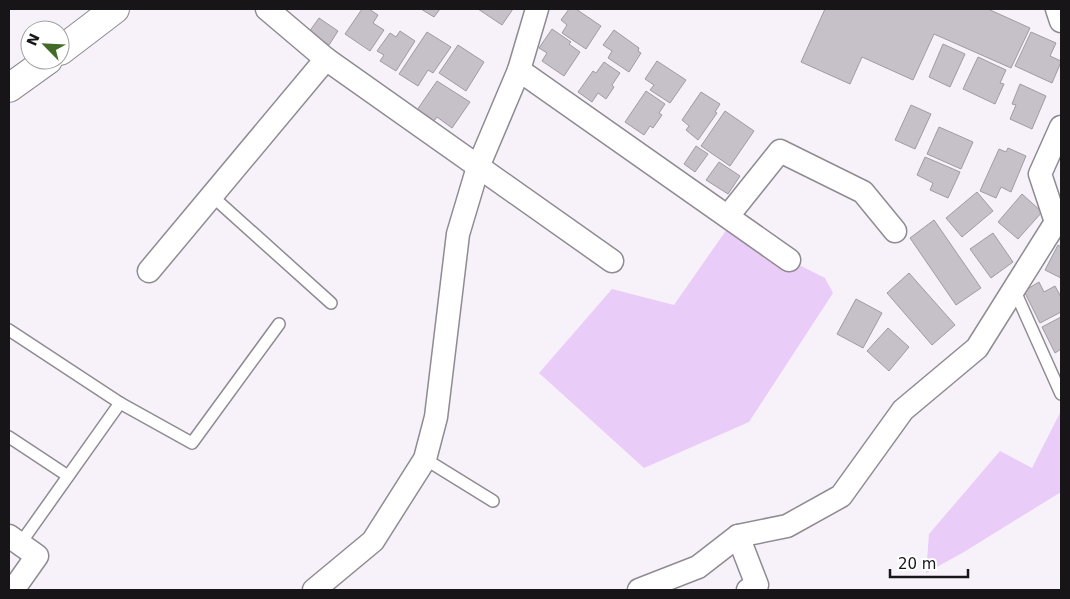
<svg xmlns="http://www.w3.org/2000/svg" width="1070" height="599" font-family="'DejaVu Sans',sans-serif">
  <rect width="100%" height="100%" fill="#f7f2f9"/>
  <g fill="#e9ccf7">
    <polygon points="727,229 825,278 833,293 749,422 644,468 539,373 612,289 674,305"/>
    <polygon points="1061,411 1061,492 964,552 926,573 929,534 1000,451 1032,468"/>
  </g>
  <g fill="#c6c1c8" stroke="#a09ba2">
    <polygon points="362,9 369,9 378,15 373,23 384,30 370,51 345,34"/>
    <polygon points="421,9 440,9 434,17"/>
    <polygon points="478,9 513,9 502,25"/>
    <polygon points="569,9 576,9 601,26 586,49 562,33 567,25 561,20"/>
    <polygon points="825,9 988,9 1030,28 1011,68 934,34 913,80 862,57 850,84 801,62"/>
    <polygon points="319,18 338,31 329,45 309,32"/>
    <polygon points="552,29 571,42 569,44 580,52 564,76 542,61 547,53 539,48"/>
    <polygon points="614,30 639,48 638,51 641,53 629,72 608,58 612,51 603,45"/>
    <polygon points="400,31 415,41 396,71 380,61 384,55 377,51 390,33 396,37"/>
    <polygon points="427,32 451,47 433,73 428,70 418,86 399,74"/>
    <polygon points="1031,32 1056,43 1050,56 1061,61 1061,62 1052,83 1015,66"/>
    <polygon points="943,44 965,54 950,87 929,77"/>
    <polygon points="458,45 484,62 466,91 439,73"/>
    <polygon points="978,57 1006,70 1000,83 1004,84 995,104 963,89"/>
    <polygon points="657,61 686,80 670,103 650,90 654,85 645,79"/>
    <polygon points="604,62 620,73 612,85 614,87 606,99 598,93 592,102 578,92 593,71 596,73"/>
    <polygon points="437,81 470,102 452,128 437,117 434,121 417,110"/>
    <polygon points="1020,84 1046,96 1032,129 1010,119 1016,105 1012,104"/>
    <polygon points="646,91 665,104 659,113 662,115 653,128 650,126 644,135 625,122"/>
    <polygon points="701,92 720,104 715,112 717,113 698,140 686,130 689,126 682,120"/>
    <polygon points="911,105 931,114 915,149 895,140"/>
    <polygon points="725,111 754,131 730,166 701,146"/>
    <polygon points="939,127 973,142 961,169 927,154"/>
    <polygon points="696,146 708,154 695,172 684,164"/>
    <polygon points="1008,148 1026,156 1011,192 1001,187 996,198 980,191 999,149 1006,152"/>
    <polygon points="925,157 960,172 948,198 930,190 933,183 917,175"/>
    <polygon points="719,162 740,176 728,194 706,180"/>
    <polygon points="977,192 993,211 962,237 946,218"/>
    <polygon points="1022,194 1042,212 1018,239 998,222"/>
    <polygon points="934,220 981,288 956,305 910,238"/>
    <polygon points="993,233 1013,262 991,278 970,249"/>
    <polygon points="1058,245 1061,247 1061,278 1045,270"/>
    <polygon points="909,273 955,325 932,345 887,293"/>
    <polygon points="1039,282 1044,292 1055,286 1061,297 1061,312 1040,323 1024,291"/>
    <polygon points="856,299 882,313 863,348 837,334"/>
    <polygon points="1061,317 1061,349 1055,353 1042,327"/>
    <polygon points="888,328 909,347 889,371 867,351"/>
  </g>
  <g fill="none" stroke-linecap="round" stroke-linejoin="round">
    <defs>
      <g id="lane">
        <polyline points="212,196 331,303"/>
        <polyline points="1014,289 1061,394"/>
        <polyline points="9,330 120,403 192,443 279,324"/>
        <polyline points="9,437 68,476"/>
        <polyline points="425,459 493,501"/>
        <polyline points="20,544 120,403"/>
      </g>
      <g id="street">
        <polyline points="1057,9 1061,21"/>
        <polyline points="326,59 612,261"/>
        <polyline points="519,70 789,260"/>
        <polyline points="728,216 780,151 863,192 895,231"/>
        <polyline points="1056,222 1040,174 1061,127"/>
        <polyline points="149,271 326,59 267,9"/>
        <polyline points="9,536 37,556 13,590"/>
        <polyline points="738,536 757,585 748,590"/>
        <polyline points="314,590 373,541 425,459 436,417 458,234 478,167 519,70 537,9"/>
        <polyline points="639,590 698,567 738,536 787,526 841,496 903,410 977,348 1056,222 1061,224"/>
      </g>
      <g id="highway">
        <polyline points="60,51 115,9"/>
        <polyline points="9,88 48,60"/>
      </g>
    </defs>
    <use href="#lane" stroke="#908b92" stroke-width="14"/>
    <use href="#street" stroke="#908b92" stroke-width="25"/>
    <use href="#highway" stroke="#908b92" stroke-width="30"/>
    <use href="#lane" stroke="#fff" stroke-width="11"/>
    <use href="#street" stroke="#fff" stroke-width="22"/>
    <use href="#highway" stroke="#fff" stroke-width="28"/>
  </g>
  <rect width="1070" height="599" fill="none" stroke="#171518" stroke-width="20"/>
  <g transform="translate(45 45) rotate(294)"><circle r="24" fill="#ffffff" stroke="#a2a1a3"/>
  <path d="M0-4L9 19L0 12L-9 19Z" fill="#426b27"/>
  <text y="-8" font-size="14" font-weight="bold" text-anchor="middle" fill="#171518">N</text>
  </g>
  <path d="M890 569v8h78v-8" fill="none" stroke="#171518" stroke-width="2.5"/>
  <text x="898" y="569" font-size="15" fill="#171518" stroke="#ffffff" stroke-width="4" paint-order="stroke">20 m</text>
</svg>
